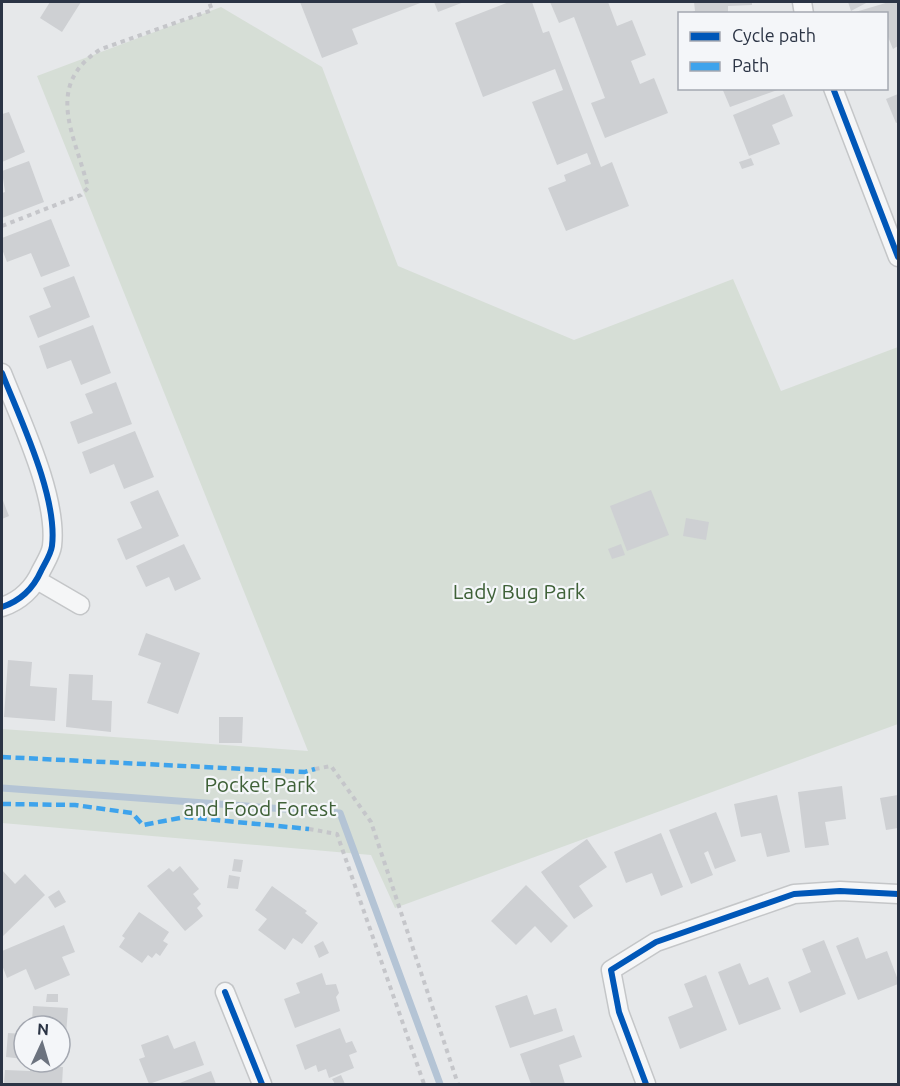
<svg xmlns="http://www.w3.org/2000/svg" width="900" height="1086" font-family="Ubuntu,sans-serif">
  <rect width="100%" height="100%" fill="#e6e8ea"/>
  <polygon fill="#d6ded6" points="221,7 322,67 398,266 574,340 733,279 781,391 898,347 898,724 395,908 371,855 2,823 2,729 308,751 37,76"/>
  <g fill="none" stroke-linecap="round" stroke-linejoin="round">
    <polyline stroke="#b4c4d5" stroke-width="7" points="2,788 340,813 440,1084"/>
  </g>
  <g fill="#ced0d3">
    <polygon points="50,2 81,2 62,32 40,18"/>
    <polygon points="300,2 423,2 352,29 358,44 322,58"/>
    <polygon points="434,2 464,2 438,12"/>
    <polygon points="509,2 532,2 543,33 549,31 601,167 612,162 629,206 566,231 548,188 566,181 564,175 591,164 587,153 557,165 532,102 563,90 555,69 483,97 455,23"/>
    <polygon points="550,2 608,2 617,26 632,20 646,55 631,61 640,84 654,78 668,113 605,138 591,103 605,98 574,17 559,23"/>
    <polygon points="694,2 752,2 752,5 728,6 728,14 687,14 695,11"/>
    <polygon points="848,2 868,2 851,11"/>
    <polygon points="889,2 898,2 898,46 893,49 886,32 886,14 852,13"/>
    <polygon points="722,88 783,88 730,107"/>
    <polygon points="784,94 793,116 772,125 780,144 749,156 733,115"/>
    <polygon points="898,94 898,122 896,123 886,99"/>
    <polygon points="9,112 25,152 2,162 2,114"/>
    <polygon points="751,158 754,165 742,169 739,162"/>
    <polygon points="29,161 44,202 2,218 2,193 5,192 2,171"/>
    <polygon points="51,219 70,266 41,277 31,253 7,262 2,249 2,238"/>
    <polygon points="74,276 90,317 38,338 29,316 51,307 43,288"/>
    <polygon points="93,325 111,373 81,385 71,360 47,369 39,346"/>
    <polygon points="116,382 132,424 78,444 70,422 93,413 85,394"/>
    <polygon points="135,431 154,477 124,489 114,464 90,474 82,452"/>
    <polygon points="158,490 179,536 126,560 117,539 142,528 130,502"/>
    <polygon points="651,490 669,535 627,551 610,506"/>
    <polygon points="2,498 9,516 2,519"/>
    <polygon points="686,518 709,522 706,540 683,536"/>
    <polygon points="184,544 201,579 175,591 169,577 146,587 136,566"/>
    <polygon points="621,544 625,555 612,559 608,549"/>
    <polygon points="146,633 200,653 178,714 147,703 161,663 138,655"/>
    <polygon points="8,660 32,662 30,686 57,688 55,721 4,717"/>
    <polygon points="69,674 93,675 92,700 112,701 111,732 66,727"/>
    <polygon points="219,717 243,717 242,743 219,743"/>
    <polygon points="842,786 846,819 825,822 829,845 805,848 798,792"/>
    <polygon points="777,795 790,852 767,857 761,833 741,837 734,804"/>
    <polygon points="898,795 898,828 886,830 880,798"/>
    <polygon points="716,812 736,861 715,869 708,851 704,853 713,875 691,884 669,830"/>
    <polygon points="661,833 683,887 661,896 652,873 626,883 614,852"/>
    <polygon points="587,839 607,867 579,886 593,906 574,919 541,872"/>
    <polygon points="234,859 243,860 241,872 232,871"/>
    <polygon points="180,866 199,889 193,894 201,904 197,908 203,916 185,931 147,886 169,868 173,872"/>
    <polygon points="2,870 15,884 25,874 45,895 2,937"/>
    <polygon points="229,875 240,877 238,889 227,888"/>
    <polygon points="526,885 568,926 551,943 535,926 516,945 491,921"/>
    <polygon points="272,886 307,911 305,913 318,923 302,944 293,938 285,950 258,930 267,919 255,910"/>
    <polygon points="59,890 66,902 55,908 48,897"/>
    <polygon points="139,912 169,932 163,941 168,944 160,956 156,953 152,958 148,955 142,963 119,947 125,938 122,936"/>
    <polygon points="64,925 75,952 62,957 70,975 35,990 26,969 7,978 2,965 2,951"/>
    <polygon points="858,937 866,959 887,951 898,980 898,984 858,1000 836,946"/>
    <polygon points="824,940 846,994 800,1013 788,982 811,972 802,949"/>
    <polygon points="323,941 329,953 319,958 314,946"/>
    <polygon points="740,963 749,985 768,977 781,1009 739,1025 718,972"/>
    <polygon points="322,973 326,985 336,984 339,993 336,997 340,1011 295,1028 284,999 300,993 296,983"/>
    <polygon points="706,975 727,1030 680,1049 668,1017 693,1007 684,984"/>
    <polygon points="47,994 58,994 58,1002 46,1002"/>
    <polygon points="527,995 534,1015 556,1008 563,1031 510,1048 495,1006"/>
    <polygon points="33,1006 68,1008 64,1062 60,1061 60,1026 25,1026 25,1021 32,1021"/>
    <polygon points="340,1028 346,1043 352,1041 357,1052 349,1055 354,1068 329,1078 326,1069 318,1072 316,1065 305,1070 296,1045"/>
    <polygon points="8,1033 24,1034 24,1059 6,1057"/>
    <polygon points="168,1035 174,1049 195,1041 204,1065 149,1084 139,1059 145,1057 141,1045"/>
    <polygon points="574,1035 582,1057 559,1065 565,1084 531,1084 520,1054"/>
    <polygon points="30,1065 63,1067 62,1084 4,1084 5,1070 30,1071"/>
    <polygon points="211,1071 216,1084 177,1084"/>
    <polygon points="341,1075 345,1084 335,1084 332,1079"/>
  </g>
  <g fill="none" stroke-linecap="round" stroke-linejoin="round">
    <defs>
      <g id="minor">
        <polyline points="802,2 804,14"/>
        <polyline points="833,88 898,257"/>
        <path d="M2 373C20 419 58 497 52 546 51 554 45 563 41 571 33 589 20 601 2 607"/>
        <polyline points="37,580 80,605"/>
        <polyline points="225,992 262,1084"/>
        <polyline points="646,1084 619,1012 611,970 656,942 794,894 840,891 898,894"/>
      </g>
    </defs>
    <use href="#minor" stroke="#c4c6c8" stroke-width="21"/>
    <g stroke="#c5c6ca" stroke-width="4" stroke-dasharray="4.5 4.5" stroke-linecap="butt">
      <path d="M2 226 81 195 88 188C76 136 42 86 101 49L212 10 209 2"/>
      <polyline points="315,769 331,766 371,822 458,1084"/>
      <polyline points="309,829 337,834 424,1084"/>
    </g>
    <use href="#minor" stroke="#f5f6f7" stroke-width="18"/>
    <g stroke="#3ea3ec" stroke-width="4.5" stroke-dasharray="9 4.5" stroke-linecap="butt">
      <polyline points="2,757 305,772 315,769"/>
      <polyline points="2,804 75,805 132,813 143,825 185,817 309,829"/>
    </g>
    <defs>
      <g id="cycleway">
        <polyline points="833,88 898,257"/>
        <path d="M2 373C20 419 58 497 52 546 51 554 45 563 41 571 33 589 20 601 2 607"/>
        <polyline points="225,992 262,1084"/>
        <polyline points="646,1084 619,1012 611,970 656,942 794,894 840,891 898,894"/>
      </g>
    </defs>
    <use href="#cycleway" stroke="#f4f6f9" stroke-width="10"/>
    <use href="#cycleway" stroke="#0057b8" stroke-width="6"/>
  </g>
  <g text-anchor="middle" dominant-baseline="central" stroke-width="4.5" stroke-linejoin="round" paint-order="stroke">
    <g font-size="21" fill="#3f6138" stroke="#f4f6f9">
      <text x="519" y="591">Lady Bug Park</text>
      <text x="260" y="784">Pocket Park<tspan x="260" dy="24">and Food Forest</tspan></text>
    </g>
  </g>
  <rect width="900" height="1086" fill="none" stroke="#2b3445" stroke-width="6"/>
  <rect x="678" y="12" width="210" height="78" fill="#f4f6f9" stroke="#a4a8b1" stroke-width="1.5"/>
  <rect x="690" y="32" width="30" height="9" fill="#0057b8" stroke="#a4a8b1" stroke-width="1.5"/>
  <text x="732" y="42" font-size="18" fill="#2b3445">Cycle path</text>
  <rect x="690" y="62" width="30" height="9" fill="#3ea3ec" stroke="#a4a8b1" stroke-width="1.5"/>
  <text x="732" y="72" font-size="18" fill="#2b3445">Path</text>
  <g transform="translate(42 1044) rotate(4)"><circle r="28" fill="#f4f6f9" stroke="#a4a8b1" stroke-width="1.5"/>
  <path d="M0-4.5L10 22L0 15L-10 22Z" fill="#6c737f"/>
  <text y="-9" font-size="16" font-weight="bold" text-anchor="middle" fill="#2b3445">N</text>
  </g>
</svg>
